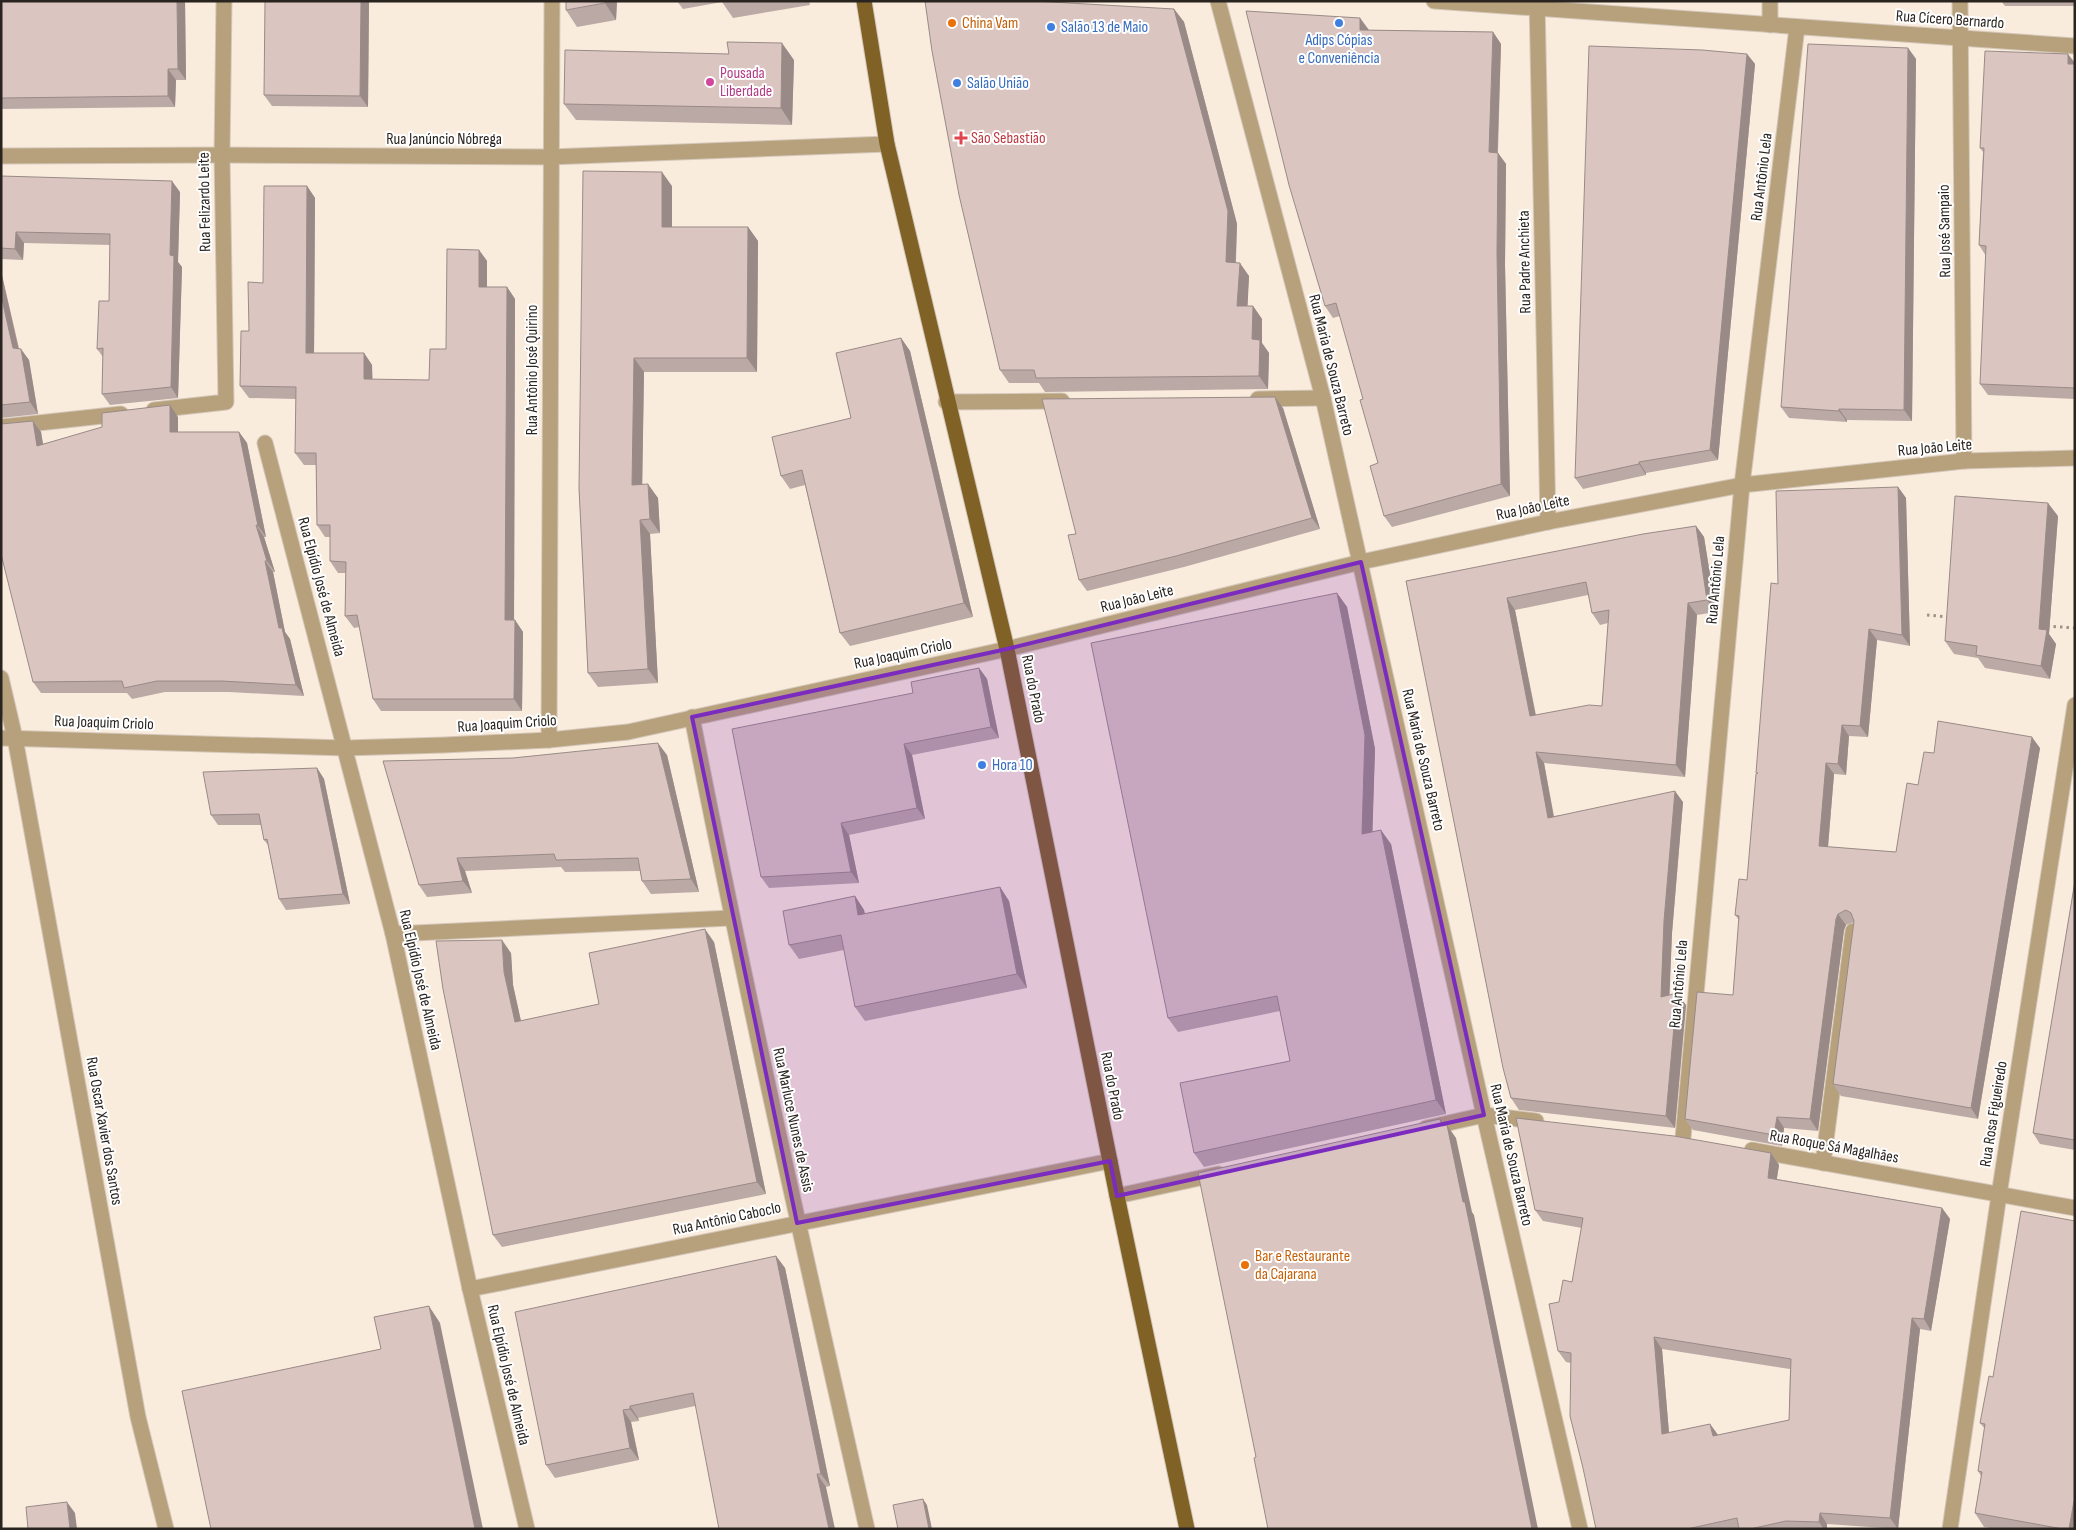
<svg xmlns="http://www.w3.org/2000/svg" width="2076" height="1530" font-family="'Sofia Sans Condensed',sans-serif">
  <rect width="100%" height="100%" fill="#faecdd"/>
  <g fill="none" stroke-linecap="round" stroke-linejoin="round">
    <defs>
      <g id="minor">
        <polyline points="1218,1 1323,398 1484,1115 1580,1529"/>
        <polyline points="1434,1 2075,46"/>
        <polyline points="1537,1 1548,522"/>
        <polyline points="1960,1 1964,461"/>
        <polyline points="1770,25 1770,1"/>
        <polyline points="1,156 222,155 550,157 887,144"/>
        <polyline points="1258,399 1323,398"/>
        <polyline points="946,402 1062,401"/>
        <polyline points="154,410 226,402 222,155 224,1"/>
        <polyline points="1,427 121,414"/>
        <polyline points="265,443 393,934 470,1289 527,1529"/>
        <polyline points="1,678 15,738 138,1417 166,1529"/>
        <path d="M692 717C745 989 806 1259 867 1529"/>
        <polyline points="1,738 345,748 444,745 549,740 628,732 1007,649 1361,562 1548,522 1742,485 1964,461 2075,458"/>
        <polyline points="549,740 552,1"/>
        <polyline points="393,934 731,918"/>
        <polyline points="1426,1128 1484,1115 1536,1121"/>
        <polyline points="1683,1138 1742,485 1797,27"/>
        <polyline points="1752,1150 2075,1208"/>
        <polyline points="1823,1163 1853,931"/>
        <polyline points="1117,1196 1218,1174"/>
        <polyline points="470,1289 1110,1161"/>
        <polyline points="1950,1529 1999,1195 2075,705"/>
      </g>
      <polyline id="major" points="864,1 887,144 1007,649 1117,1196 1187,1529"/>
    </defs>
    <use href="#minor" stroke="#d4c8bb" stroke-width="17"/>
    <use href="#major" stroke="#d4c8bb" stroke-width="17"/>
    <g stroke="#9d9388" stroke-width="3" stroke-dasharray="2.5 4" stroke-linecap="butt">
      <polyline points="1927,615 1949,617"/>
      <polyline points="2047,626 2075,628"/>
    </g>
    <use href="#minor" stroke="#b7a17c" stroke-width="15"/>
    <use href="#major" stroke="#806126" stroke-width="15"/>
  </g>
  <g fill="#bba9a6" fill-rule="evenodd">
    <polygon points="1,1 185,1 186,80 176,80 175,107 1,109"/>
    <polygon points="369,1 368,107 272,106 264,95"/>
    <polygon points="617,1 616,20 577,27 566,10"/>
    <polygon points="677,1 809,1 810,5 733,18 722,2 683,9"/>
    <polygon points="2001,1 2075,1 2075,6 2005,6"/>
    <polygon points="1174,9 1184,22 1237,224 1236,263 1249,276 1247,306 1253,306 1262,319 1262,343 1269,353 1268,389 1045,392 1039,383 1009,383 1000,370"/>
    <polygon points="1360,18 1368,30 1493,32 1501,44 1498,153 1506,164 1505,265 1510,496 1392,527 1384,516 1378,463 1363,399 1340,316 1333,318 1325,306"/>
    <polygon points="1908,48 1916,59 1912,421 1847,420 1847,422 1789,418 1781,407"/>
    <polygon points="1747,54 1755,64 1718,460 1646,473 1646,475 1583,489 1575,478"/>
    <polygon points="794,60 792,125 576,120 564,104"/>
    <polygon points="2075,63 2075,399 1988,395 1980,384 1986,256 1979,245 1983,152 1980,148"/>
    <polygon points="1,176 180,192 178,262 182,267 178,398 110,405 102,394 103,357 97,349 109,301 110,245 24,243 23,260 1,259"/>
    <polygon points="307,186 315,198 314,353 364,353 372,365 372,380 429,380 446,349 479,250 487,261 487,287 507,287 515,299 514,620 515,620 523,632 522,711 381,711 373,699 360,627 354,628 345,616 346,573 338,573 330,561 330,537 325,537 317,525 316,465 304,465 295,453 296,399 249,398 240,386 249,331 263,283"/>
    <polygon points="672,186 672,227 748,227 758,241 757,372 644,372 642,484 658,498 660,533 650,534 658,683 598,687 588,673 579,488"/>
    <polygon points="1,271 19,348 29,360 38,414 1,418"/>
    <polygon points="901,338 910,351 973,617 850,646 840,633 805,485 790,489 781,476 851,418"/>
    <polygon points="1283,408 1320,529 1184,567 1087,591 1079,580 1076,534"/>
    <polygon points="178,417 178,432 239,432 247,443 266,537 264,537 275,572 273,572 285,632 290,639 304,696 229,692 165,692 132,699 127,693 41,693 33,682 33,421 41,432 43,444"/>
    <polygon points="1898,487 1906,498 1910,646 1877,640 1868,737 1849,736 1846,775 1834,774 1828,847 1896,852 1918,785 1934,753 2040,748 1978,1119 1841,1096 1833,1084 1854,922 1846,925 1844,930 1818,1131 1784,1128 1782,1146 1693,1130 1685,1119 1733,995 1739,920 1735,915 1747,880 1778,584"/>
    <polygon points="2058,516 2049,634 2056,644 2050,679 1985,668 1978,658 1954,654 1945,641"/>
    <path d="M1696 526 1704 537 1716 612 1697 615 1685 777 1544 763 1554 816 1683 802 1672 933 1669 995 1686 1005 1675 1128 1519 1110 1511 1098 1406 581ZM1588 595 1592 613 1600 625 1608 623 1602 706 1536 715 1515 610Z"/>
    <polygon points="1337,593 1347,607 1375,749 1372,832 1391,844 1446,1114 1204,1167 1194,1153 1290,1061 1280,1011 1178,1032 1168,1018"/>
    <polygon points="979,668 987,679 999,738 912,755 925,819 849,835 859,883 769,888 761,877 913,693"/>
    <polygon points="667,755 699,892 651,894 642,881 640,871 565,872 561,867 465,871 472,893 427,897 419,885 383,761"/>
    <polygon points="317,768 324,779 350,904 286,910 279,899 268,845 264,840 261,825 218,825 211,815"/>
    <polygon points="2075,881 2075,1150 2040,1144 2033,1133"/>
    <polygon points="1000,887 1009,901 1027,988 865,1021 855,1007 844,950 799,959 789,945 855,896 864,910 865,914"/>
    <polygon points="714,942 766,1194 502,1247 493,1235 511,953 513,985 521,1021 599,1004"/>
    <path d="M1771 1153 1779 1165 1777 1179 1942 1208 1950 1219 1931 1331 1920 1329 1898 1529 1827 1524V1529H1596L1571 1363 1566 1362 1558 1351 1559 1302 1572 1282 1582 1228 1543 1221 1535 1210ZM1662 1349 1790 1369 1789 1420 1718 1435 1710 1424 1669 1433Z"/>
    <polygon points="2075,1221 2075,1529 1996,1529 1984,1527 1975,1513 1981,1476 1978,1471 1985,1429 1980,1423 1993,1377"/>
    <polygon points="776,1256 785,1268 830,1486 826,1487 695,1406 638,1418 639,1421 631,1422 639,1460 555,1478 546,1465"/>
  </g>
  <g fill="#998a87">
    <polygon points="177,1 185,1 186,80 178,69"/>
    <polygon points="361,1 369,1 368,107 360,96"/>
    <polygon points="605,1 617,1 616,20 605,3"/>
    <polygon points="1174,9 1184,22 1237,224 1235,275 1226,262"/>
    <polygon points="1360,18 1369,30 1360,30"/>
    <polygon points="1493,32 1501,44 1497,164 1489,152"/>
    <polygon points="782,43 794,60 792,125 781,108"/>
    <polygon points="1908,48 1916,59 1912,421 1904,410"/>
    <polygon points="1747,54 1755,64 1718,460 1710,450"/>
    <polygon points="2068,54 2075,63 2075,74 2068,64"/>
    <polygon points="168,69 176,80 175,107 168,96"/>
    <polygon points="1498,153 1506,164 1505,265 1510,496 1501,484 1497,253"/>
    <polygon points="662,172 672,186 672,241 662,227"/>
    <polygon points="172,181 180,192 178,262 182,267 178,398 171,387 170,255"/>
    <polygon points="307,186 315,198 314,364 306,353"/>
    <polygon points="748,227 758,241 757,372 747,358"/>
    <polygon points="16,232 24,243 23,260 15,249"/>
    <polygon points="479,250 487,261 487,299 479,287"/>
    <polygon points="1240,263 1249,276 1247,319 1237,306"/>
    <polygon points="1,271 21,360 13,348 1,295"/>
    <polygon points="507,287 515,299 514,632 505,620"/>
    <polygon points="1253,306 1262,319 1262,343 1269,353 1268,389 1259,376 1252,339"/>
    <polygon points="901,338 910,351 973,617 964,603"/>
    <polygon points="21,349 29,360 38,414 30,402"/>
    <polygon points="364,353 372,365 373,391 364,379"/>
    <polygon points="634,358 644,372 642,499 632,485"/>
    <polygon points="1275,397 1283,408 1320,529 1312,518"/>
    <polygon points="170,405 178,417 178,444 170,432"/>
    <polygon points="1839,409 1847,420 1847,422 1839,411"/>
    <polygon points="33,421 41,432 45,457 37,446"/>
    <polygon points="239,432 247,443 266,537 258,526"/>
    <polygon points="1639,462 1646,473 1646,475 1639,464"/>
    <polygon points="648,484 658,498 660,533 650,519"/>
    <polygon points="1898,487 1906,498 1910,646 1902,635"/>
    <polygon points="2048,503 2058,516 2049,634 2056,644 2050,679 2041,666 2039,629"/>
    <polygon points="640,520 650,534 658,683 648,669"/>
    <polygon points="256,525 264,537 275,572 267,561"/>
    <polygon points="1696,526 1704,537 1716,612 1707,600"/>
    <polygon points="265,561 273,572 285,632 290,639 304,696 296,685 279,628"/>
    <polygon points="1337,593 1347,607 1375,749 1372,848 1362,834"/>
    <polygon points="1507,598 1515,610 1538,728 1530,716"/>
    <polygon points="1688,603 1697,615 1685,777 1676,765"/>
    <polygon points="515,620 523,632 522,711 514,699"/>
    <polygon points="1869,629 1877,640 1868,737 1860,726"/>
    <polygon points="979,668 987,679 999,738 991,727"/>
    <polygon points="1842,725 1849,736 1846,775 1838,764"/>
    <polygon points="2032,737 2040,748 1978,1119 1971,1108"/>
    <polygon points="658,743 667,755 699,892 691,879"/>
    <polygon points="904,744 912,755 925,819 917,808"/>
    <polygon points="1536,752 1544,763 1556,830 1548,818"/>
    <polygon points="1826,763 1834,774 1827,858 1819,846"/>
    <polygon points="317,768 324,779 350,904 343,894"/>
    <polygon points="1675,791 1683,802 1672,933 1669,1009 1661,997 1664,921"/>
    <polygon points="841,823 849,835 859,883 851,872"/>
    <polygon points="1381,830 1391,844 1446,1114 1436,1100"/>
    <polygon points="457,858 465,871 472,893 463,881"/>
    <polygon points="1000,887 1009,901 1027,988 1017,974"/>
    <polygon points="855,896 864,910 868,929 858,915"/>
    <polygon points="1838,914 1846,925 1844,930 1818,1131 1810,1119 1836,919"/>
    <polygon points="705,929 714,942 766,1194 757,1182"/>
    <polygon points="502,940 511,953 513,985 524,1035 515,1022 504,972"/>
    <polygon points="1677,993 1686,1005 1675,1128 1666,1116"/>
    <polygon points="1777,1117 1784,1128 1782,1146 1774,1135"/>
    <polygon points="1440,1119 1448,1130 1447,1125 1456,1138 1472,1212 1474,1215 1538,1529 1532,1529 1463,1202"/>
    <polygon points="1771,1153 1779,1165 1775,1189 1768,1178"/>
    <polygon points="1942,1208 1950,1219 1931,1331 1924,1319"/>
    <polygon points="776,1256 785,1268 830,1486 821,1474"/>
    <polygon points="429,1306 440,1323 483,1529 475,1529"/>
    <polygon points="1912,1318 1920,1329 1898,1529 1890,1518"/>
    <polygon points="1654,1337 1662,1349 1670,1445 1662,1434"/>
    <polygon points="630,1406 638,1418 639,1421 630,1409"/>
    <polygon points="623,1410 631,1422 639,1460 630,1448"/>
    <polygon points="1710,1424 1718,1435 1713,1436"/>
    <polygon points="817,1474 826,1487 835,1529 829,1529"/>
    <polygon points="923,1499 927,1505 932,1529 929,1529"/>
    <polygon points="2074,1501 2075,1503 2075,1529 2069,1529"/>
    <polygon points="67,1502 75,1513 77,1529 70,1529"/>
    <polygon points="1820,1513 1827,1524 1827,1529 1824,1529 1819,1522"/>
  </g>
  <g fill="#dac5c1" stroke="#998a87" fill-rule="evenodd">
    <polygon points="1,1 177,1 178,69 168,69 168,96 1,98"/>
    <polygon points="265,1 361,1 360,96 264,95"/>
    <polygon points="566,1 605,1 605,3 566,10"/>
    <polygon points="925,1 1034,1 1174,9 1228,211 1226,262 1240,263 1237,306 1253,306 1252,339 1260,340 1259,376 1036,378 1034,370 1000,370 959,195 932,51"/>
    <polygon points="1246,11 1360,18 1360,30 1493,32 1489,152 1498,153 1497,253 1501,484 1384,516 1370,466 1378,463 1360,400 1363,399 1336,303 1325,306 1289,185"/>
    <polygon points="727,42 782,43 781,108 564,104 565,50 729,54"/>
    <polygon points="1808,44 1908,48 1904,410 1839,409 1839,411 1781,407"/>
    <polygon points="1589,46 1702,50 1747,54 1710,450 1639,462 1639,464 1575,478"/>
    <polygon points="1985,51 2068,54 2068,64 2075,64 2075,388 1980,384 1986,246 1979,245 1984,148 1980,148"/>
    <polygon points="583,171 662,172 662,227 748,227 747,358 634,358 632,485 648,484 650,519 640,520 648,669 588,673 579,488"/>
    <polygon points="1,176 172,181 170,255 174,256 171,387 102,394 103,348 97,349 99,301 109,301 110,234 16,232 15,249 1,248"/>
    <polygon points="264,186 307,186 306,353 364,353 364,379 429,380 430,349 446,349 447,249 479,250 479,287 507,287 505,620 515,620 514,699 373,699 357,615 345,616 346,562 330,561 330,525 317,525 316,453 295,453 296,387 240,386 241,331 249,331 248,282 263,283"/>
    <polygon points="1,295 13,348 21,349 30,402 1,405"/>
    <polygon points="901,338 964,603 840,633 802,470 781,476 772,437 851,418 836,353"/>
    <polygon points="1275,397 1312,518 1176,556 1079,580 1068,535 1076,534 1042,399"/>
    <polygon points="170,405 170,432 239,432 258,526 256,525 267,561 265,561 279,628 282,628 296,685 221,681 157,681 124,688 122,681 33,682 1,554 1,424 33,421 37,446 102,427 102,413"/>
    <polygon points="1898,487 1902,635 1869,629 1860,726 1842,725 1838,764 1826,763 1819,846 1896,852 1907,783 1918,785 1924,752 1934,753 1938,721 2032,737 1971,1108 1833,1084 1854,921 1851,913 1846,910 1838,914 1836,919 1810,1119 1777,1117 1774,1135 1685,1119 1697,992 1733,995 1739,916 1735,915 1739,879 1747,880 1756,774 1758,773 1756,773 1771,583 1778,584 1776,491"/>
    <polygon points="1955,496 2048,503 2039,629 2047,630 2041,666 1976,655 1977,646 1945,641"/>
    <path d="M1696 526 1707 600 1688 603 1676 765 1536 752 1548 818 1675 791 1664 921 1661 997 1677 993 1666 1116 1511 1098 1503 1068 1406 581 1643 534ZM1586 582 1592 613 1609 610 1602 706 1589 705 1530 716 1507 598Z"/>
    <polygon points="1337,593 1365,735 1362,834 1381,830 1436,1100 1194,1153 1180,1083 1290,1061 1277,996 1168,1018 1091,643"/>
    <polygon points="979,668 991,727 904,744 917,808 841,823 851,872 761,877 732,729 913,693 911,682"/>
    <polygon points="658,743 691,879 642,881 638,858 556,860 554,854 457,858 463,881 419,885 383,761 513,758"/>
    <polygon points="317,768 343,894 279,899 267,839 264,840 259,814 211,815 203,772"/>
    <polygon points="2075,881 2075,1140 2033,1133"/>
    <polygon points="1000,887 1017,974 855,1007 841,935 789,945 783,911 855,896 858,915"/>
    <polygon points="705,929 757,1182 493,1235 443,989 436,941 502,940 504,972 515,1022 599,1004 589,953"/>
    <path d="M1516 1118 1674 1136 1771 1153 1768 1178 1942 1208 1924 1319 1912 1318 1890 1518 1820 1513 1819 1522 1786 1521 1750 1529H1739L1737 1518 1687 1529H1596L1583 1468 1570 1416 1571 1353 1558 1351 1549 1304 1559 1302 1563 1280 1572 1282 1583 1218 1535 1210ZM1654 1337 1791 1359 1789 1420 1713 1436 1710 1424 1662 1434Z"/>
    <polygon points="1440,1119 1442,1126 1447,1125 1463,1202 1465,1202 1532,1529 1268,1529 1254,1458 1256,1457 1198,1173"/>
    <polygon points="2021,1211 2075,1221 2075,1501 2074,1501 2069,1529 2063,1529 1975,1513 1982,1472 1978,1471 1985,1424 1980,1423 1989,1376 1993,1377"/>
    <polygon points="776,1256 821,1474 817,1474 829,1529 719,1529 693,1393 630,1406 630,1409 623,1410 630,1448 546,1465 515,1312"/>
    <polygon points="429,1306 475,1529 211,1529 182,1391 381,1349 374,1317"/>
    <polygon points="923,1499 929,1529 898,1529 893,1505"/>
    <polygon points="67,1502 70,1529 28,1529 26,1507"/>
  </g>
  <path fill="#7b2cbf" fill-opacity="0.2" stroke="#7b2cbf" stroke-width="4" stroke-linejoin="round" d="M1361 562 1484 1115 1117 1196 1110 1161 797 1223 692 717 1007 649Z"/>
  <g fill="#e8710a" stroke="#fff" stroke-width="2">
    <circle cx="952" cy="23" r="5"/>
    <circle cx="1245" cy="1265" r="5"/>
  </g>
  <g fill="#3f7fe0" stroke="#fff" stroke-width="2">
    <circle cx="1339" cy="23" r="5"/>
    <circle cx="1051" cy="27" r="5"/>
    <circle cx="957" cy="83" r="5"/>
    <circle cx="982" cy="765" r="5"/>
  </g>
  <circle fill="#d1479c" stroke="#fff" stroke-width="2" cx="710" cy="82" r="5"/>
  <path fill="#e0444e" stroke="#fff" stroke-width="2" d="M958.5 130.5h5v5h5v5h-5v5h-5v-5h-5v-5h5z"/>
  <g text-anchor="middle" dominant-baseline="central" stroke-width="4" stroke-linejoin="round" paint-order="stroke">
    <g font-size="16" fill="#29241f" stroke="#fff">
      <text transform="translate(1950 20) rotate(4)">Rua Cícero Bernardo</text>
      <text x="444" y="139">Rua Janúncio Nóbrega</text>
      <text transform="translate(1762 177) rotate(-83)">Rua Antônio Lela</text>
      <text transform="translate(205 202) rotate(-91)">Rua Felizardo Leite</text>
      <text transform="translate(1945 231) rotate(-91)">Rua José Sampaio</text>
      <text transform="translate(1525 262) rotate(-91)">Rua Padre Anchieta</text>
      <text transform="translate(1331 365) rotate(76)">Rua Maria de Souza Barreto</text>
      <text transform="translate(532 370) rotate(-90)">Rua Antônio José Quirino</text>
      <text transform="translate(1935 448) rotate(-5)">Rua João Leite</text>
      <text transform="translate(1533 508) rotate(-12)">Rua João Leite</text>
      <text transform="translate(1716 580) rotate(-85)">Rua Antônio Lela</text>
      <text transform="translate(321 587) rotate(75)">Rua Elpídio José de Almeida</text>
      <text transform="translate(1137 599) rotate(-14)">Rua João Leite</text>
      <text transform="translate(903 654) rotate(-12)">Rua Joaquim Criolo</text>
      <text transform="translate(1033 689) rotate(79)">Rua do Prado</text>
      <text transform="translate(104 723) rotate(2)">Rua Joaquim Criolo</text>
      <text transform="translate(507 724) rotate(-4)">Rua Joaquim Criolo</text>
      <text transform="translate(1423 760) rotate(77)">Rua Maria de Souza Barreto</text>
      <text transform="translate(420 980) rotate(77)">Rua Elpídio José de Almeida</text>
      <text transform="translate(1679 984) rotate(-85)">Rua Antônio Lela</text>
      <text transform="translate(1112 1086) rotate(79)">Rua do Prado</text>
      <text transform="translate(1994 1114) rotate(-81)">Rua Rosa Figueiredo</text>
      <text transform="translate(793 1120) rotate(78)">Rua Marluce Nunes de Assis</text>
      <text transform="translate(104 1131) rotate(80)">Rua Oscar Xavier dos Santos</text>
      <text transform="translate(1834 1147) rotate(10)">Rua Roque Sá Magalhães</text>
      <text transform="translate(1511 1155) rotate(77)">Rua Maria de Souza Barreto</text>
      <text transform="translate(727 1219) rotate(-12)">Rua Antônio Caboclo</text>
      <text transform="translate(508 1375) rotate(77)">Rua Elpídio José de Almeida</text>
    </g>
    <g font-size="16" fill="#c56008" stroke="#fff" text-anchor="start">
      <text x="962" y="23">China Vam</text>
      <text x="1255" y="1256">Bar e Restaurante<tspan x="1255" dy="18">da Cajarana</tspan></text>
    </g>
    <g font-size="16" fill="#366cbe" stroke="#fff" text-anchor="start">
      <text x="1061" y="27">Salão 13 de Maio</text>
      <text x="1339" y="40" text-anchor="middle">Adips Cópias<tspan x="1339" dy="18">e Conveniência</tspan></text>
      <text x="967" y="83">Salão União</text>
      <text x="992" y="765">Hora 10</text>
    </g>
    <g font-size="16" fill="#b23c85" stroke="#fff" text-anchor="start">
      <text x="720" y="73">Pousada<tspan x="720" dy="18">Liberdade</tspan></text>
    </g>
    <g font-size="16" fill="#be3a42" stroke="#fff" text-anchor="start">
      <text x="971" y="138">São Sebastião</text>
    </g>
  </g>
  <rect width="2076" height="1530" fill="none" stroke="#29241f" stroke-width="5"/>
</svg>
